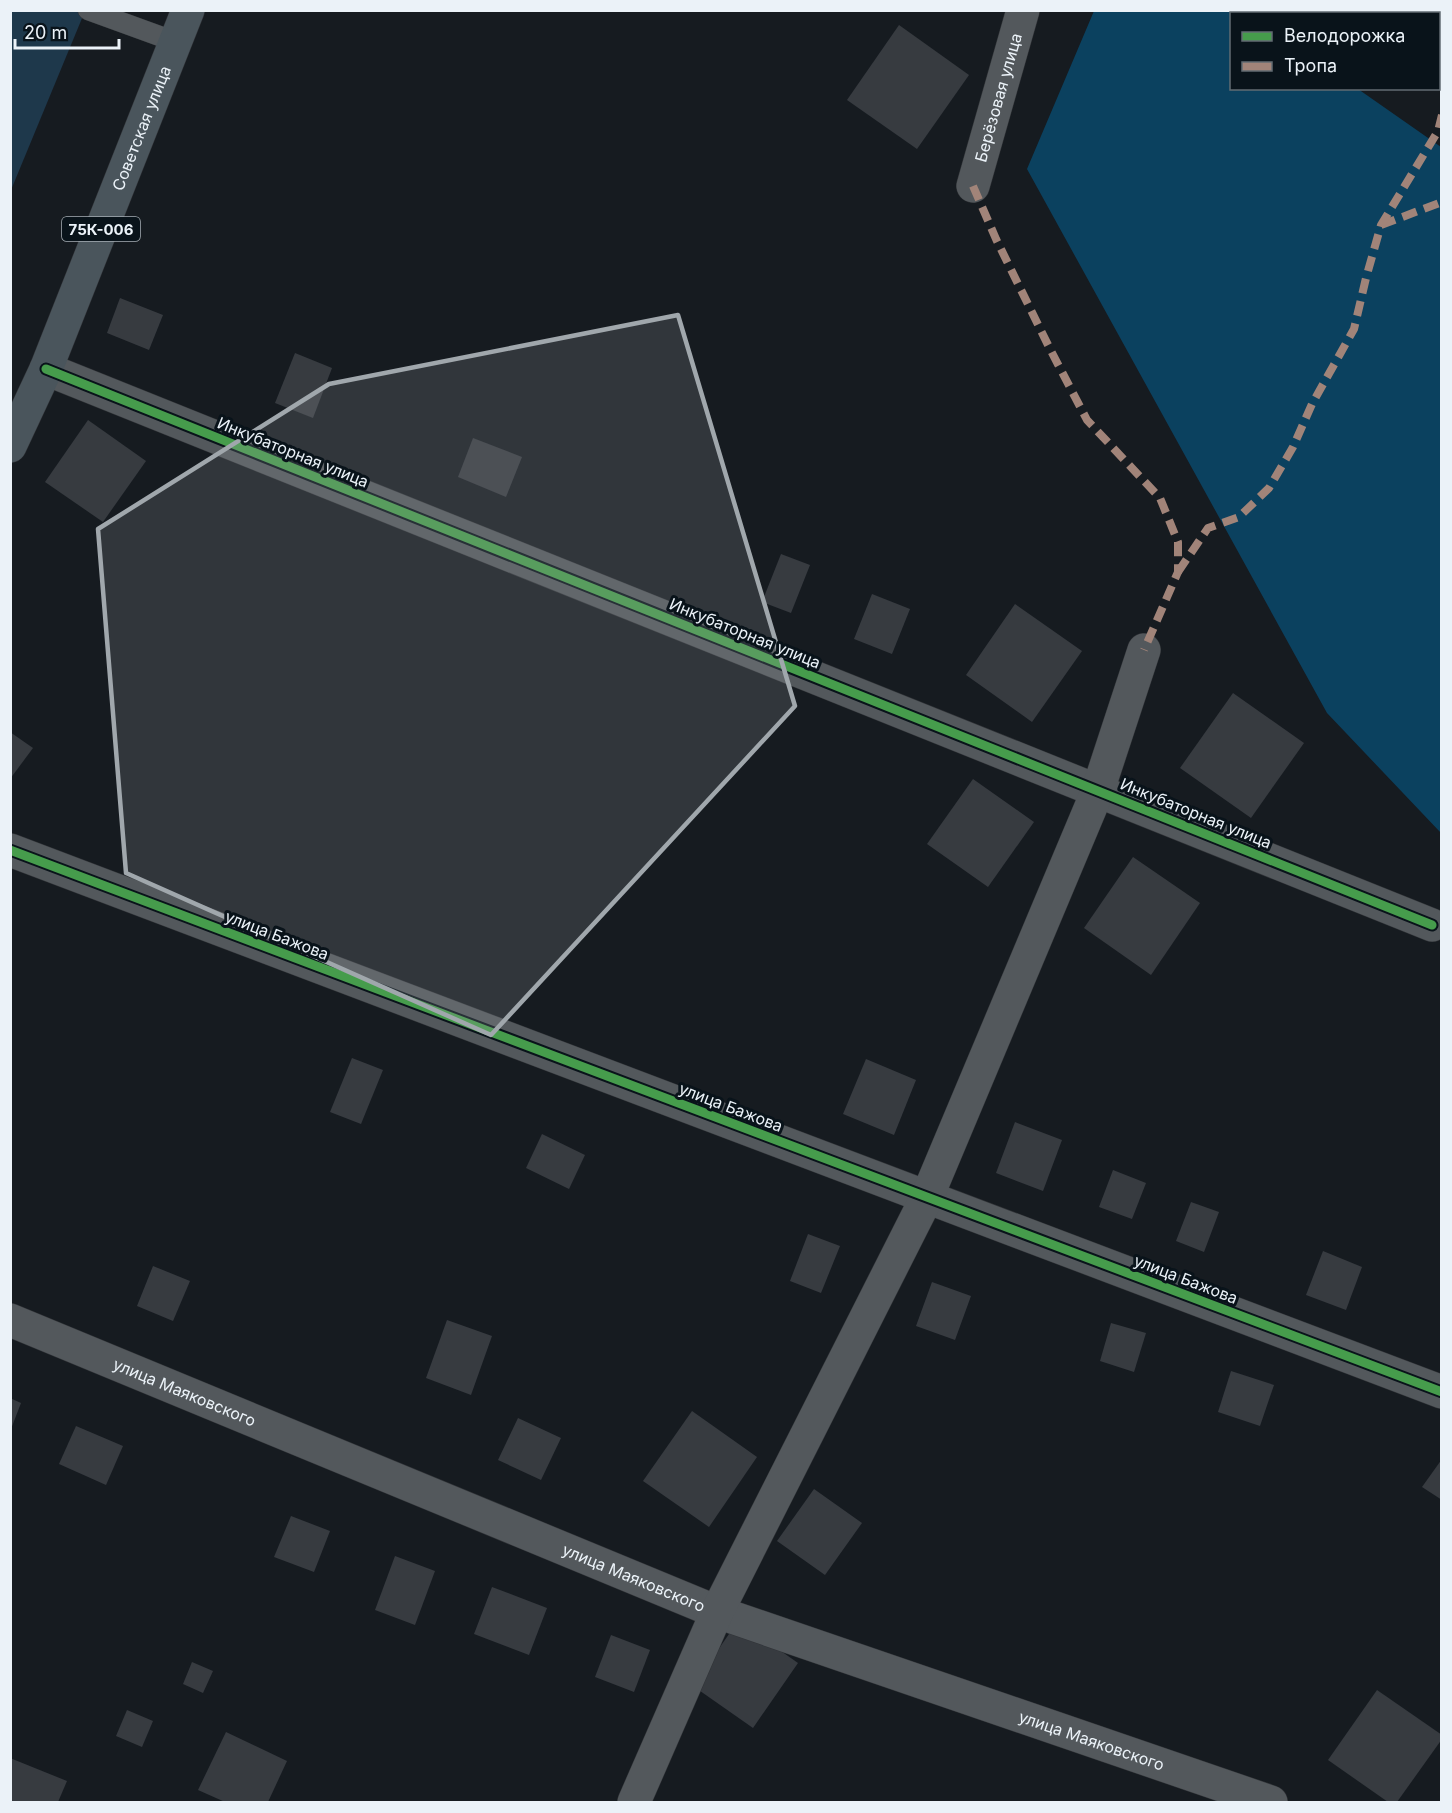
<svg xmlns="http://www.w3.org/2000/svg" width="1452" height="1813" font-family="Inter,sans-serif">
  <rect width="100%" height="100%" fill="#161b20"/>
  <polygon fill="#1e384b" points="11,11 85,11 11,190"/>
  <polygon fill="#0b415f" points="1094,11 1246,11 1251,13 1232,14 1232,88 1358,89 1441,147 1441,833 1327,713 1027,169"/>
  <g fill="#373b40">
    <polygon points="899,25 969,75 917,149 847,100"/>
    <polygon points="120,298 163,315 149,350 107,333"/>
    <polygon points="295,353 332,368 313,418 275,403"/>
    <polygon points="88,420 146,461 103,522 45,482"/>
    <polygon points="473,438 522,457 506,497 458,477"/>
    <polygon points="781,554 810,565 791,613 762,602"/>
    <polygon points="872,594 910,609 892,654 854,639"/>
    <polygon points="1015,604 1082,651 1032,722 966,675"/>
    <polygon points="1233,693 1304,743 1251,818 1180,768"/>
    <polygon points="10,732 33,748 10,779"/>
    <polygon points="973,779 1034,822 988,887 927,844"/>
    <polygon points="1133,857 1200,903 1151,975 1084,928"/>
    <polygon points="352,1058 383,1070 361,1124 330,1112"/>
    <polygon points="866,1059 916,1080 894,1135 843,1114"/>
    <polygon points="1015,1122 1062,1140 1043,1191 996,1173"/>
    <polygon points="542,1134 585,1155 569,1189 526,1168"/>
    <polygon points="1113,1170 1146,1183 1132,1219 1099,1207"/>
    <polygon points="1191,1202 1219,1212 1204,1252 1176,1241"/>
    <polygon points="808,1234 840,1246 821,1293 790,1281"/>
    <polygon points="1323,1251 1362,1267 1346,1310 1306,1295"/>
    <polygon points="153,1266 190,1281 173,1321 137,1306"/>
    <polygon points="932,1282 971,1296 955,1340 916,1326"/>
    <polygon points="447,1320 492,1336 471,1395 426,1378"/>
    <polygon points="1111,1323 1146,1333 1134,1372 1100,1361"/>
    <polygon points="1231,1371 1274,1385 1260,1426 1218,1412"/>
    <polygon points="10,1398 21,1403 11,1429 10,1429"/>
    <polygon points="692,1411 757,1457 709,1527 643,1481"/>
    <polygon points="518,1418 561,1438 541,1480 498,1460"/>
    <polygon points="76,1426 123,1446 106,1485 59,1464"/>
    <polygon points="1442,1459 1442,1500 1422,1487"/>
    <polygon points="814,1489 862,1523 825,1575 777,1541"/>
    <polygon points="291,1516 330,1531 314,1572 274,1557"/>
    <polygon points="395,1556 435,1571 415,1625 375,1610"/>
    <polygon points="492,1587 547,1608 529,1655 474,1634"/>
    <polygon points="738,1621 798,1663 753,1728 693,1686"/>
    <polygon points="611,1635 650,1650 634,1692 595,1677"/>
    <polygon points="192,1662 213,1671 203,1693 183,1684"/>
    <polygon points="1377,1690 1442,1735 1442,1739 1397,1802 1388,1802 1328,1760"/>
    <polygon points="127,1710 153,1721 142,1747 116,1736"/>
    <polygon points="226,1732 287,1761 268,1802 225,1802 198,1790"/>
    <polygon points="10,1758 67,1781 58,1802 10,1802"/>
  </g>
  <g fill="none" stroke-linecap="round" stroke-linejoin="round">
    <defs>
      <polyline id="service" points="88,10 176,42"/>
      <g id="minor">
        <path id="s1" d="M973 186 1023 10"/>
        <polyline points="46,369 1432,925"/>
        <polyline points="10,850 1442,1392"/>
        <path id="s2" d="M10 1320 717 1612 1271 1802"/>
        <polyline points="634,1802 717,1612 927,1197 1098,790 1144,650"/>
      </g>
      <g id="primary">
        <path id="s3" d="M10 446 46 369 188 10"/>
      </g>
    </defs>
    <use href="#service" stroke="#313438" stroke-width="21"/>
    <use href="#minor" stroke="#313438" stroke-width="34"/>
    <use href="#primary" stroke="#313438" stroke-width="34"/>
    <use href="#service" stroke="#53585c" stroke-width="20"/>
    <use href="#minor" stroke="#53585c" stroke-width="33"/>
    <use href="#primary" stroke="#4a555c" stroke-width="33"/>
    <g stroke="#a18479" stroke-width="8" stroke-dasharray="15 8" stroke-linecap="butt">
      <polyline points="973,186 996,239 1050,349 1087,420 1160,498 1178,542 1178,572 1144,650"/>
      <polyline points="1381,225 1442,202"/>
      <polyline points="1178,572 1208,528 1239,517 1269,488 1293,447 1312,404 1354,329 1366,278 1381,225 1438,131 1442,115"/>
    </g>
    <defs>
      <g id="cycleway">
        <polyline points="46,369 1432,925"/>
        <polyline points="10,850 1442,1392"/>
      </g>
    </defs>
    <use href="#cycleway" stroke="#09131a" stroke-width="13"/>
    <use href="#cycleway" stroke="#469c4c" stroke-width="9"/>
  </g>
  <path fill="#a0a7ac" fill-opacity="0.2" stroke="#a0a7ac" stroke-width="4.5" stroke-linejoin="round" d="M678 315 795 706 491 1035 126 873 98 529 329 384Z"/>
  <g text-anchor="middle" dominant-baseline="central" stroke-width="6" stroke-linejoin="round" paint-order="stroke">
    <rect fill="#09131a" stroke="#a7afb5" stroke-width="1.5" x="62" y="217" width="78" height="24" rx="4.5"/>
    <g font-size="15" font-weight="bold" fill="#ebf2f8">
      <text x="101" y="229">75К-006</text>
    </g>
    <g font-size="16" fill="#ebf2f8" stroke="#09131a">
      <text stroke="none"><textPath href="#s1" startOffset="92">Берёзовая улица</textPath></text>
      <text stroke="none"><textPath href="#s3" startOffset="344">Советская улица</textPath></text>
      <text transform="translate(293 452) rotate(22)">Инкубаторная улица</text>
      <text transform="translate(745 633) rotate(22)">Инкубаторная улица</text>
      <text transform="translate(1196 813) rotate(22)">Инкубаторная улица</text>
      <text transform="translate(277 935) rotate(21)">улица Бажова</text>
      <text transform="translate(731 1107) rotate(21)">улица Бажова</text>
      <text transform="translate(1186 1279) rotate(21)">улица Бажова</text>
      <text stroke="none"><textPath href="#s2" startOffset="189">улица Маяковского</textPath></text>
      <text stroke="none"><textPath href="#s2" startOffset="675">улица Маяковского</textPath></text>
      <text stroke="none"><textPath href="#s2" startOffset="1161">улица Маяковского</textPath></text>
    </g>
  </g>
  <rect width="1452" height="1813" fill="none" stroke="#ebf2f8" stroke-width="24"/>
  <rect x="1230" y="12" width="210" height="78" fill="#09131a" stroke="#636c73" stroke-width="1.5"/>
  <rect x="1242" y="32" width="30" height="9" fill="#469c4c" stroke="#636c73" stroke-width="1.5"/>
  <text x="1284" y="42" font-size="18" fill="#ebf2f8">Велодорожка</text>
  <rect x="1242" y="62" width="30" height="9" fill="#a18479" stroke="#636c73" stroke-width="1.5"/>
  <text x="1284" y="72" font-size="18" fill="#ebf2f8">Тропа</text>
  <path d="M15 39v9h104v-9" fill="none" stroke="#ebf2f8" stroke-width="3"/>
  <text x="24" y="39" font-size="18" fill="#ebf2f8" stroke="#09131a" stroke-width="4.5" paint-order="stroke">20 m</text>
</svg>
